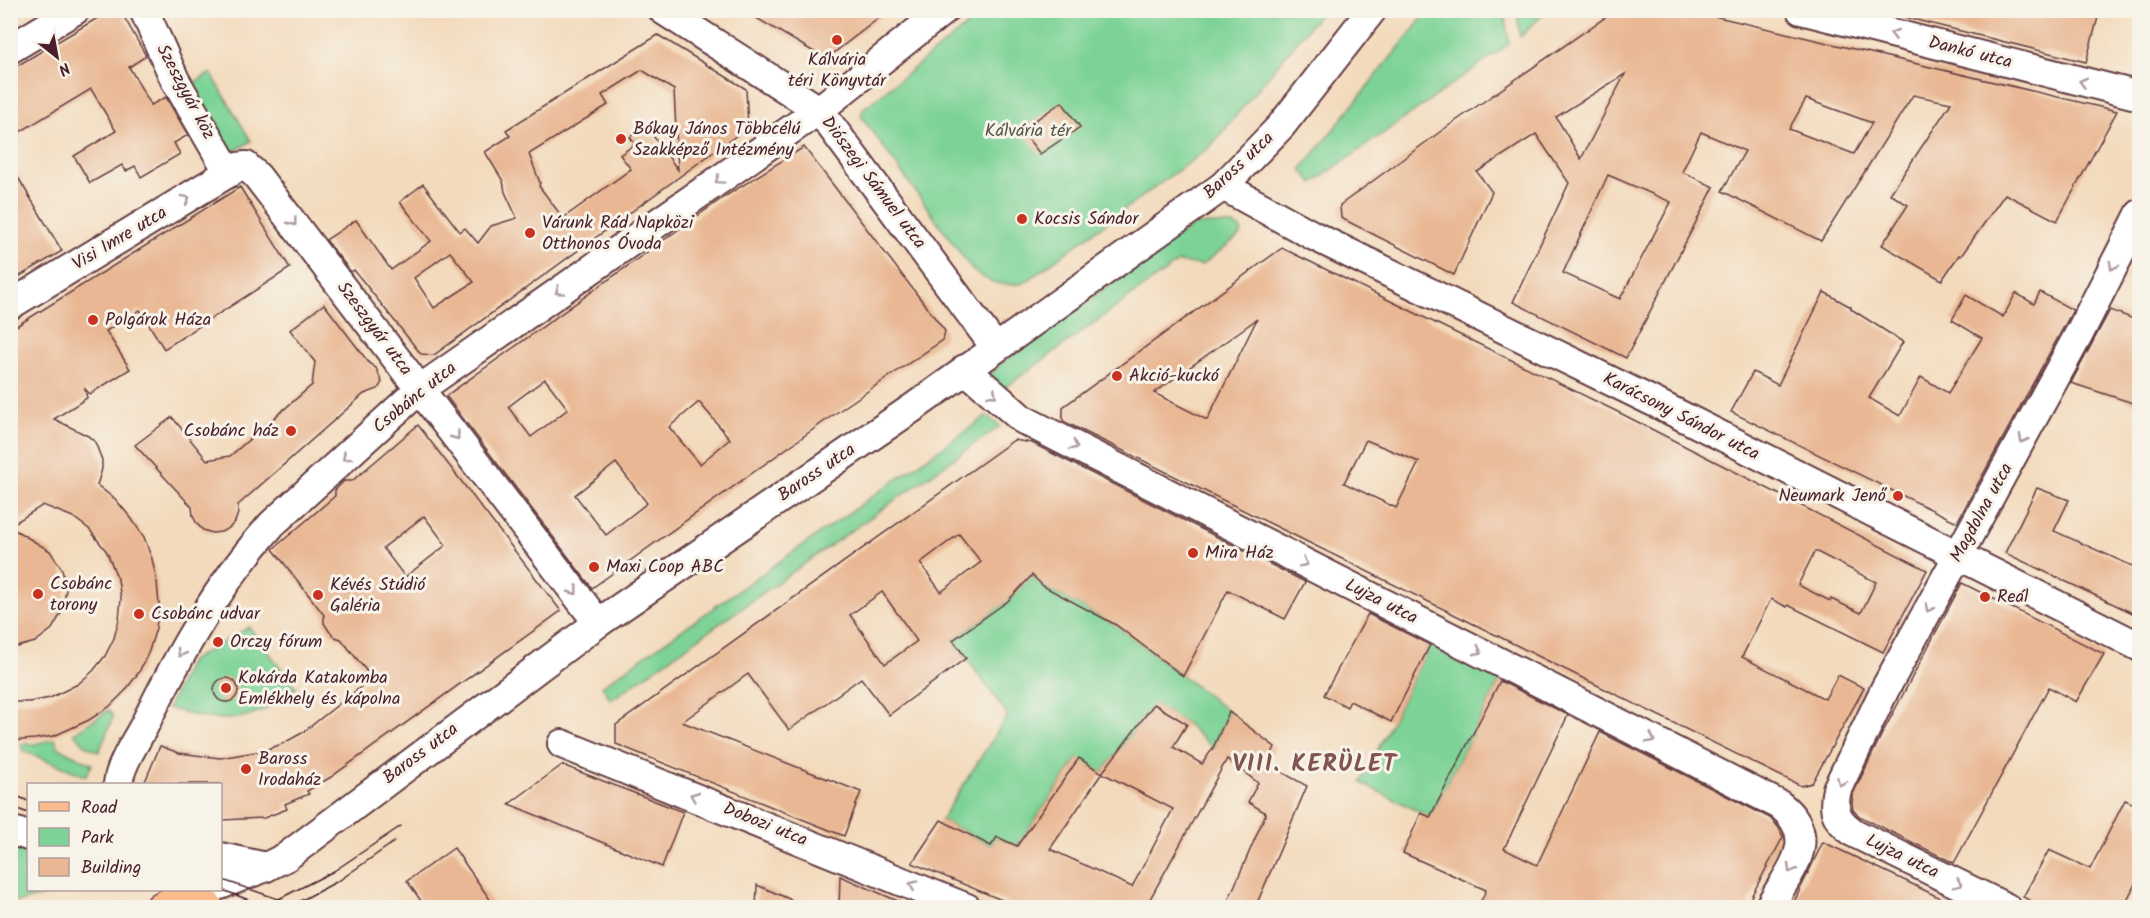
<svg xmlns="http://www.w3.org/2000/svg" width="2150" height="918" font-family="Kalam,sans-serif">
  <rect width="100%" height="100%" fill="#f7f3e8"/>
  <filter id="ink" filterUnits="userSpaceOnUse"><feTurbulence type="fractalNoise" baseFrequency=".0167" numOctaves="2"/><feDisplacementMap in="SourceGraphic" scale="12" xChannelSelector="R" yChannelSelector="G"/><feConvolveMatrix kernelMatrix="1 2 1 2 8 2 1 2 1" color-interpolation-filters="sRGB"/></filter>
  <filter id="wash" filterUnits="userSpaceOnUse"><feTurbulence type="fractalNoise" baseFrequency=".008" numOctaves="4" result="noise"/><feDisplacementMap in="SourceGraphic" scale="24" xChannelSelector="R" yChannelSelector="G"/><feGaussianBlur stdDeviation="1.35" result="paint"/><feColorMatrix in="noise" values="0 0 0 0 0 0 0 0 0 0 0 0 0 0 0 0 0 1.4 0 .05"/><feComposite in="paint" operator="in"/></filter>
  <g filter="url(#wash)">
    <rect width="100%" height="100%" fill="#f3dabc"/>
    <g fill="#7dd397" stroke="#647961" stroke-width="1.5">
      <path d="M985 11H1322L1210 147 1024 283C1001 287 992 284 973 271L861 116 863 109Z"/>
      <polygon points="1428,11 1504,11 1509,44 1313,183 1301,170"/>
      <polygon points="1517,11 1517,10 1547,11 1520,37"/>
      <polygon points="211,73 251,141 227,156 186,87"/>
      <polygon points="1209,224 1233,225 1240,228 1242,232 1239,236 1202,265 1178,262 1003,389 989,376 999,365 1177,236 1195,225"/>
      <polygon points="987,416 1000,426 611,700 602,686"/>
      <polygon points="1032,575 1043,586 1116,625 1229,712 1213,748 1187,724 1154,704 1102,773 1078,758 1017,846 997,837 991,846 941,820 1008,715 953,640 1008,601"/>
      <path d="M249 627 296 688C253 725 220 725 168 708L190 661Z"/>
      <polygon points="1430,645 1500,680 1430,817 1361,783"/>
      <polygon points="109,710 113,717 99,752 85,745 74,733"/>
      <polygon points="55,739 59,748 92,764 86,776 23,751 21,744 34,744"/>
      <polygon points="10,841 28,847 28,890 62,890 62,892 11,903"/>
    </g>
    <g id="blocks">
      <g fill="#e9b793" fill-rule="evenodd">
        <polygon points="111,10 120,10 146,56 129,67 151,105 166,97 188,135 174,143 180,154 141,177 135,166 126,171 122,165 90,183 74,156 116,131 91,89 10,138 10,70"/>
        <polygon points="743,10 889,10 826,59"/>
        <path d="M1616 10H1688L2117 111 2057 221 2005 194 1961 256 1959 255 1942 280 1882 245 1908 205 1890 194 1951 103 1913 95 1821 241 1722 191 1745 151 1701 132 1682 172 1714 187 1626 358 1513 302 1569 183 1536 134 1477 172 1492 192 1454 275 1341 218 1340 205 1444 129ZM1625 74 1581 159 1556 117ZM1806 99 1872 123 1854 154 1789 129ZM1608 175 1671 202 1620 299 1563 273Z"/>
        <polygon points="1905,10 2100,10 2086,62 1904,17"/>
        <path d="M658 35 746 89 748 127 434 355 421 354 354 270 351 272 326 240 356 220 391 270 431 241 400 202 423 184 460 232 465 228 478 243 491 226 517 218 505 192 503 181 485 152 510 136 506 130ZM642 70 674 90 678 170 646 126 630 137 635 144 620 155 631 169 563 218 539 186 540 183 529 154 608 105 602 95ZM450 252 474 282 434 308 414 278Z"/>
        <polygon points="1062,102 1080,127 1040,154 1021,130"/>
        <path d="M804 147 945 331 943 340 843 408 592 588 446 396 724 197ZM545 379 568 409 531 437 508 407ZM699 402 730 439 700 464 669 427ZM616 463 647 503 606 535 575 495Z"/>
        <polygon points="10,164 62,251 10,282"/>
        <polygon points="240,187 290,268 164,349 140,310 106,331 130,369 90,394 85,389 87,398 54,419 88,436 95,442 102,460 102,469 97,485 116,500 131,518 144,537 152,559 157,582 159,605 156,628 149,651 139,672 125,691 109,707 89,720 54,736 35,739 10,741 10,702 29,702 50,698 78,684 93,671 105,656 114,638 119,619 121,599 118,580 107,552 89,529 73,517 43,505 10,526 10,330"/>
        <path d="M1282 248 1622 414 1927 570 1883 652 1788 605 1787 607 1771 599 1742 657 1825 699 1838 675 1864 688 1812 783 1801 786 1063 421V407ZM1257 319 1207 420 1154 393ZM1366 440 1419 462 1396 508 1344 483ZM1815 551 1876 582 1861 613 1831 599 1830 601 1798 585Z"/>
        <polygon points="1824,292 1851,307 1851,309 1903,342 1869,398 1900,416 1921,377 1948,393 1982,338 1952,320 1966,295 2003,317 2016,293 2034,304 2040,292 2073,310 1957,522 1731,412 1753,372 1778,385"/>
        <polygon points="324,304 369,363 376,368 382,382 378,389 364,394 238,505 238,513 235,522 229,528 221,532 212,533 203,530 197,524 193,516 192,507 135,445 172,417 207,460 230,456 312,385 315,362 290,330"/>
        <polygon points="2110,310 2139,321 2139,405 2071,383"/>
        <path d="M418 425 561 611 331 777 307 791 309 794 285 804 287 809 264 818 222 820 220 784H144L160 746 179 753 220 758 262 751 282 744 302 733 372 678 341 639 335 637 329 631 324 623V615L273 549 335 496V490L344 481H352ZM424 516 446 545 405 577 383 548Z"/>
        <path d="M1014 440 1032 443 1305 582 1285 619 1228 590 1183 676 1116 625 1043 586 1032 575 1008 601 953 640 966 658 889 715 861 678 789 730 748 674 682 722 861 792 844 836 616 744V725ZM959 534 981 562 941 592 920 563ZM882 592 917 641 885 664 850 615Z"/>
        <polygon points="2037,488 2069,500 2054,531 2139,569 2139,616 2005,553"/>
        <polygon points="10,527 50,551 62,569 66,589 63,610 52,629 35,642 10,649"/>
        <polygon points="1962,583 2104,654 2076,702 2049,687 1954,863 1859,816 1853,810 1852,803 1853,794 1882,734"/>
        <polygon points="1368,614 1430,645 1391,722 1350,701 1347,707 1324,695"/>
        <circle cx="226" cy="690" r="12"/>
        <polygon points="1500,681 1568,715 1504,849 1537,865 1600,732 1770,818 1779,828 1783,837 1745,908 1478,908 1486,890 1403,853 1421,813 1430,817"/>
        <path d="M1154 704 1187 724 1173 747 1202 764 1213 748 1229 712 1275 747 1267 764 1307 786 1255 908H1225L1266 813 1248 802 1258 783 1227 759 1145 908H1021L912 863 941 820 991 846 997 837 1017 846 1079 758 1102 773ZM1102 773 1173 809 1132 887 1050 849Z"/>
        <polygon points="562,765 683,812 662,867 509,804"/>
        <polygon points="2125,800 2139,806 2139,876 2123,908 2046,908 2023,897 2049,850 2090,869"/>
        <polygon points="1823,842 1908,882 1960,908 1791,908"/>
        <polygon points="454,848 496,908 426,908 407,881"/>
        <polygon points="840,876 914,908 839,908"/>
        <polygon points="757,885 810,908 756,908"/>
      </g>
    </g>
  </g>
  <g filter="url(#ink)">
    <use href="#blocks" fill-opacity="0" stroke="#633b41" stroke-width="1.5"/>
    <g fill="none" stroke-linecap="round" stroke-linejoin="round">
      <defs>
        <g id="minor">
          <polyline points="144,10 175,80 229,173"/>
          <polyline points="663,10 819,110 995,347"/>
          <polyline points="1801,10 2140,96"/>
          <polyline points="10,49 75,10"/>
          <polyline points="1223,186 1314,236 1660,405 2140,647"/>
          <polyline points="10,305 238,167 246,166 257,176 598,623"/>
          <path d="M965 369 1022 419 1780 805C1823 840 1788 871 1769 908"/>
          <polyline points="562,744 967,908"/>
          <path d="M118 784C120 765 135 743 144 726 179 654 218 584 272 524L420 389 819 110 944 10"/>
          <polyline points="10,830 28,836"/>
          <polyline points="220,857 266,867"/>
          <polyline points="220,885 266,867 286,857 598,623 914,407 1223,186 1281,126 1372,10"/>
          <path d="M2007 908 1854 833C1836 820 1832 811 1837 789L1885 689 2079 334 2140 214"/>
        </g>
        <polyline id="major" points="162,908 186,898 207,908"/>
      </defs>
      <use href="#minor" stroke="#633b41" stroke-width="32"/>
      <use href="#major" stroke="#633b41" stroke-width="36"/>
      <use href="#minor" stroke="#fff" stroke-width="28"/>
      <use href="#major" stroke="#fbbb8d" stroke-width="33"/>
      <g stroke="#4a1f2b" stroke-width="1.5">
        <polyline points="10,793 28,801"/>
        <polyline points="10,806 28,813"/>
        <polyline points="220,879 284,901"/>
        <polyline points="220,889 270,908"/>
        <polyline points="261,908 334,871 401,826"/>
        <polyline points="287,908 340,880 394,842"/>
      </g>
    </g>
    <defs><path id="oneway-chevron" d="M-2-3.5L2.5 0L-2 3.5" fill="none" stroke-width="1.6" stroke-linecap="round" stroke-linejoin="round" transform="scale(1.5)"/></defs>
    <g stroke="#ae9aa0">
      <use href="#oneway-chevron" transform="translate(1894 34) rotate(-166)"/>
      <use href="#oneway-chevron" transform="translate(2083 82) rotate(-166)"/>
      <use href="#oneway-chevron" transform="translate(719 180) rotate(145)"/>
      <use href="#oneway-chevron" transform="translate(186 199) rotate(-31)"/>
      <use href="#oneway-chevron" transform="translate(293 222) rotate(53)"/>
      <use href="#oneway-chevron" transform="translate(2113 266) rotate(117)"/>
      <use href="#oneway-chevron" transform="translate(559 291) rotate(145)"/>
      <use href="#oneway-chevron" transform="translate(993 394) rotate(41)"/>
      <use href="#oneway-chevron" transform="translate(456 436) rotate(53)"/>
      <use href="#oneway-chevron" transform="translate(2023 439) rotate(118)"/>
      <use href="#oneway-chevron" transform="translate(1074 446) rotate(27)"/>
      <use href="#oneway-chevron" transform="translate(346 457) rotate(138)"/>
      <use href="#oneway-chevron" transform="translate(1304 563) rotate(27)"/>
      <use href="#oneway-chevron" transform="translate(574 591) rotate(53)"/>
      <use href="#oneway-chevron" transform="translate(1929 608) rotate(119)"/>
      <use href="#oneway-chevron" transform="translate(1478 651) rotate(27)"/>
      <use href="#oneway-chevron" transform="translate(181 653) rotate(119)"/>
      <use href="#oneway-chevron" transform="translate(1651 739) rotate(27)"/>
      <use href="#oneway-chevron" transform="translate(1841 782) rotate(114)"/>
      <use href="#oneway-chevron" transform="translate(694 796) rotate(-158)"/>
      <use href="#oneway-chevron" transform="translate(1791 869) rotate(120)"/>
      <use href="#oneway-chevron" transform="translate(1958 884) rotate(26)"/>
      <use href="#oneway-chevron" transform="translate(913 885) rotate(-157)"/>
    </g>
  </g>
  <g fill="#c8321e" stroke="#f7f3e8" stroke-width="2">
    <circle cx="837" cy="40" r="6"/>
    <circle cx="621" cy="139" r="6"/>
    <circle cx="1022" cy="219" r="6"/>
    <circle cx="530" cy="233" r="6"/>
    <circle cx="93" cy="320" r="6"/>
    <circle cx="1117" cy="376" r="6"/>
    <circle cx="291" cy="431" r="6"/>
    <circle cx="1898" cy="496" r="6"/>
    <circle cx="1193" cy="553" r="6"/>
    <circle cx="594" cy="567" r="6"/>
    <circle cx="38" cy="594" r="6"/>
    <circle cx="318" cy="595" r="6"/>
    <circle cx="1985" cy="597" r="6"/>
    <circle cx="139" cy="614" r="6"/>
    <circle cx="218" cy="642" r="6"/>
    <circle cx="226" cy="688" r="6"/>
    <circle cx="246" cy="769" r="6"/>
  </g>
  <g text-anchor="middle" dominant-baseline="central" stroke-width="6" stroke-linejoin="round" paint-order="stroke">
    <g font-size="18" fill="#4a1f2b" stroke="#f7f3e8">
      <text transform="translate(1970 53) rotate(14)">Dankó utca</text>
      <text transform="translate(185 92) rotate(62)">Szeszgyár köz</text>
      <text transform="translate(1239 166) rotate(-43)">Baross utca</text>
      <text transform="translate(873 183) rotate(53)">Diószegi Sámuel utca</text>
      <text transform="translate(120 239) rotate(-31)">Visi Imre utca</text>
      <text transform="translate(374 329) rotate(53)">Szeszgyár utca</text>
      <text transform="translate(415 398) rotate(-39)">Csobánc utca</text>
      <text transform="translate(1681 417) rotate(27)">Karácsony Sándor utca</text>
      <text transform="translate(817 473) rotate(-34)">Baross utca</text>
      <text transform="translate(1982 513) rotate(-61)">Magdolna utca</text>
      <text transform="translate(1381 602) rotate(27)">Lujza utca</text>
      <text transform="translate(421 754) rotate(-37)">Baross utca</text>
      <text transform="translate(765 825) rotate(22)">Dobozi utca</text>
      <text transform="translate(1902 857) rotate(26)">Lujza utca</text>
    </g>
    <g font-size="18" fill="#4a1f2b" stroke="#f7f3e8" text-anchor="start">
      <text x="837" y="60" text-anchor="middle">Kálvária<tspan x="837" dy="21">téri Könyvtár</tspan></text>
      <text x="633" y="129">Bókay János Többcélú<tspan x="633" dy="21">Szakképző Intézmény</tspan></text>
      <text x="1034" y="219">Kocsis Sándor</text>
      <text x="542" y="223">Várunk Rád Napközi<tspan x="542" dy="21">Otthonos Óvoda</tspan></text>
      <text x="105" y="320">Polgárok Háza</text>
      <text x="1129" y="376">Akció-kuckó</text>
      <text x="279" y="431" text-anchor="end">Csobánc ház</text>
      <text x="1886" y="496" text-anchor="end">Neumark Jenő</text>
      <text x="1205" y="553">Mira Ház</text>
      <text x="606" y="567">Maxi Coop ABC</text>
      <text x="50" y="584">Csobánc<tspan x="50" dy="21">torony</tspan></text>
      <text x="330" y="585">Kévés Stúdió<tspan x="330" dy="21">Galéria</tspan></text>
      <text x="1997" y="597">Reál</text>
      <text x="151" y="614">Csobánc udvar</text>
      <text x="230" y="642">Orczy fórum</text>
      <text x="238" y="678">Kokárda Katakomba<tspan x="238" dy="21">Emlékhely és kápolna</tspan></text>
      <text x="258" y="759">Baross<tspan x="258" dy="21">Irodaház</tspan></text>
    </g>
    <g font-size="18" fill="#59554b" stroke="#f7f3e8">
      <text x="1028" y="131">Kálvária tér</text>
    </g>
    <g font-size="24" font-weight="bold" letter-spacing="1.5" fill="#82544f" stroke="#f7f3e8">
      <text x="1315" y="764">VIII. KERÜLET</text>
    </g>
  </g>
  <rect width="2150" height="918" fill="none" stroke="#f7f3e8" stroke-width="36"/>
  <rect x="27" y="783" width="195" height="108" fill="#f7f3e8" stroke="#b29e9c" stroke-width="1.5"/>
  <rect x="39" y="802" width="30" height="9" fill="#fbbb8d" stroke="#b29e9c" stroke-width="1.5"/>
  <text x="81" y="813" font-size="18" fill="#4a1f2b">Road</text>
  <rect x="39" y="828" width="30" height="18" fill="#7dd397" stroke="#b29e9c" stroke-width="1.5"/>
  <text x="81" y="843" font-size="18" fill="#4a1f2b">Park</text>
  <rect x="39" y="858" width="30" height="18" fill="#e9b793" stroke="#b29e9c" stroke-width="1.5"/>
  <text x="81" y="873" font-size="18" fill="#4a1f2b">Building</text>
  <g transform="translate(57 57) rotate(149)" stroke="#f7f3e8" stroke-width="4.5" paint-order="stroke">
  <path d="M0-4.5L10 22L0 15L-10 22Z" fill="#4a1f2b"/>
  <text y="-9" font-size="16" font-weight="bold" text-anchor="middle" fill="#4a1f2b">N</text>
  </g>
</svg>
